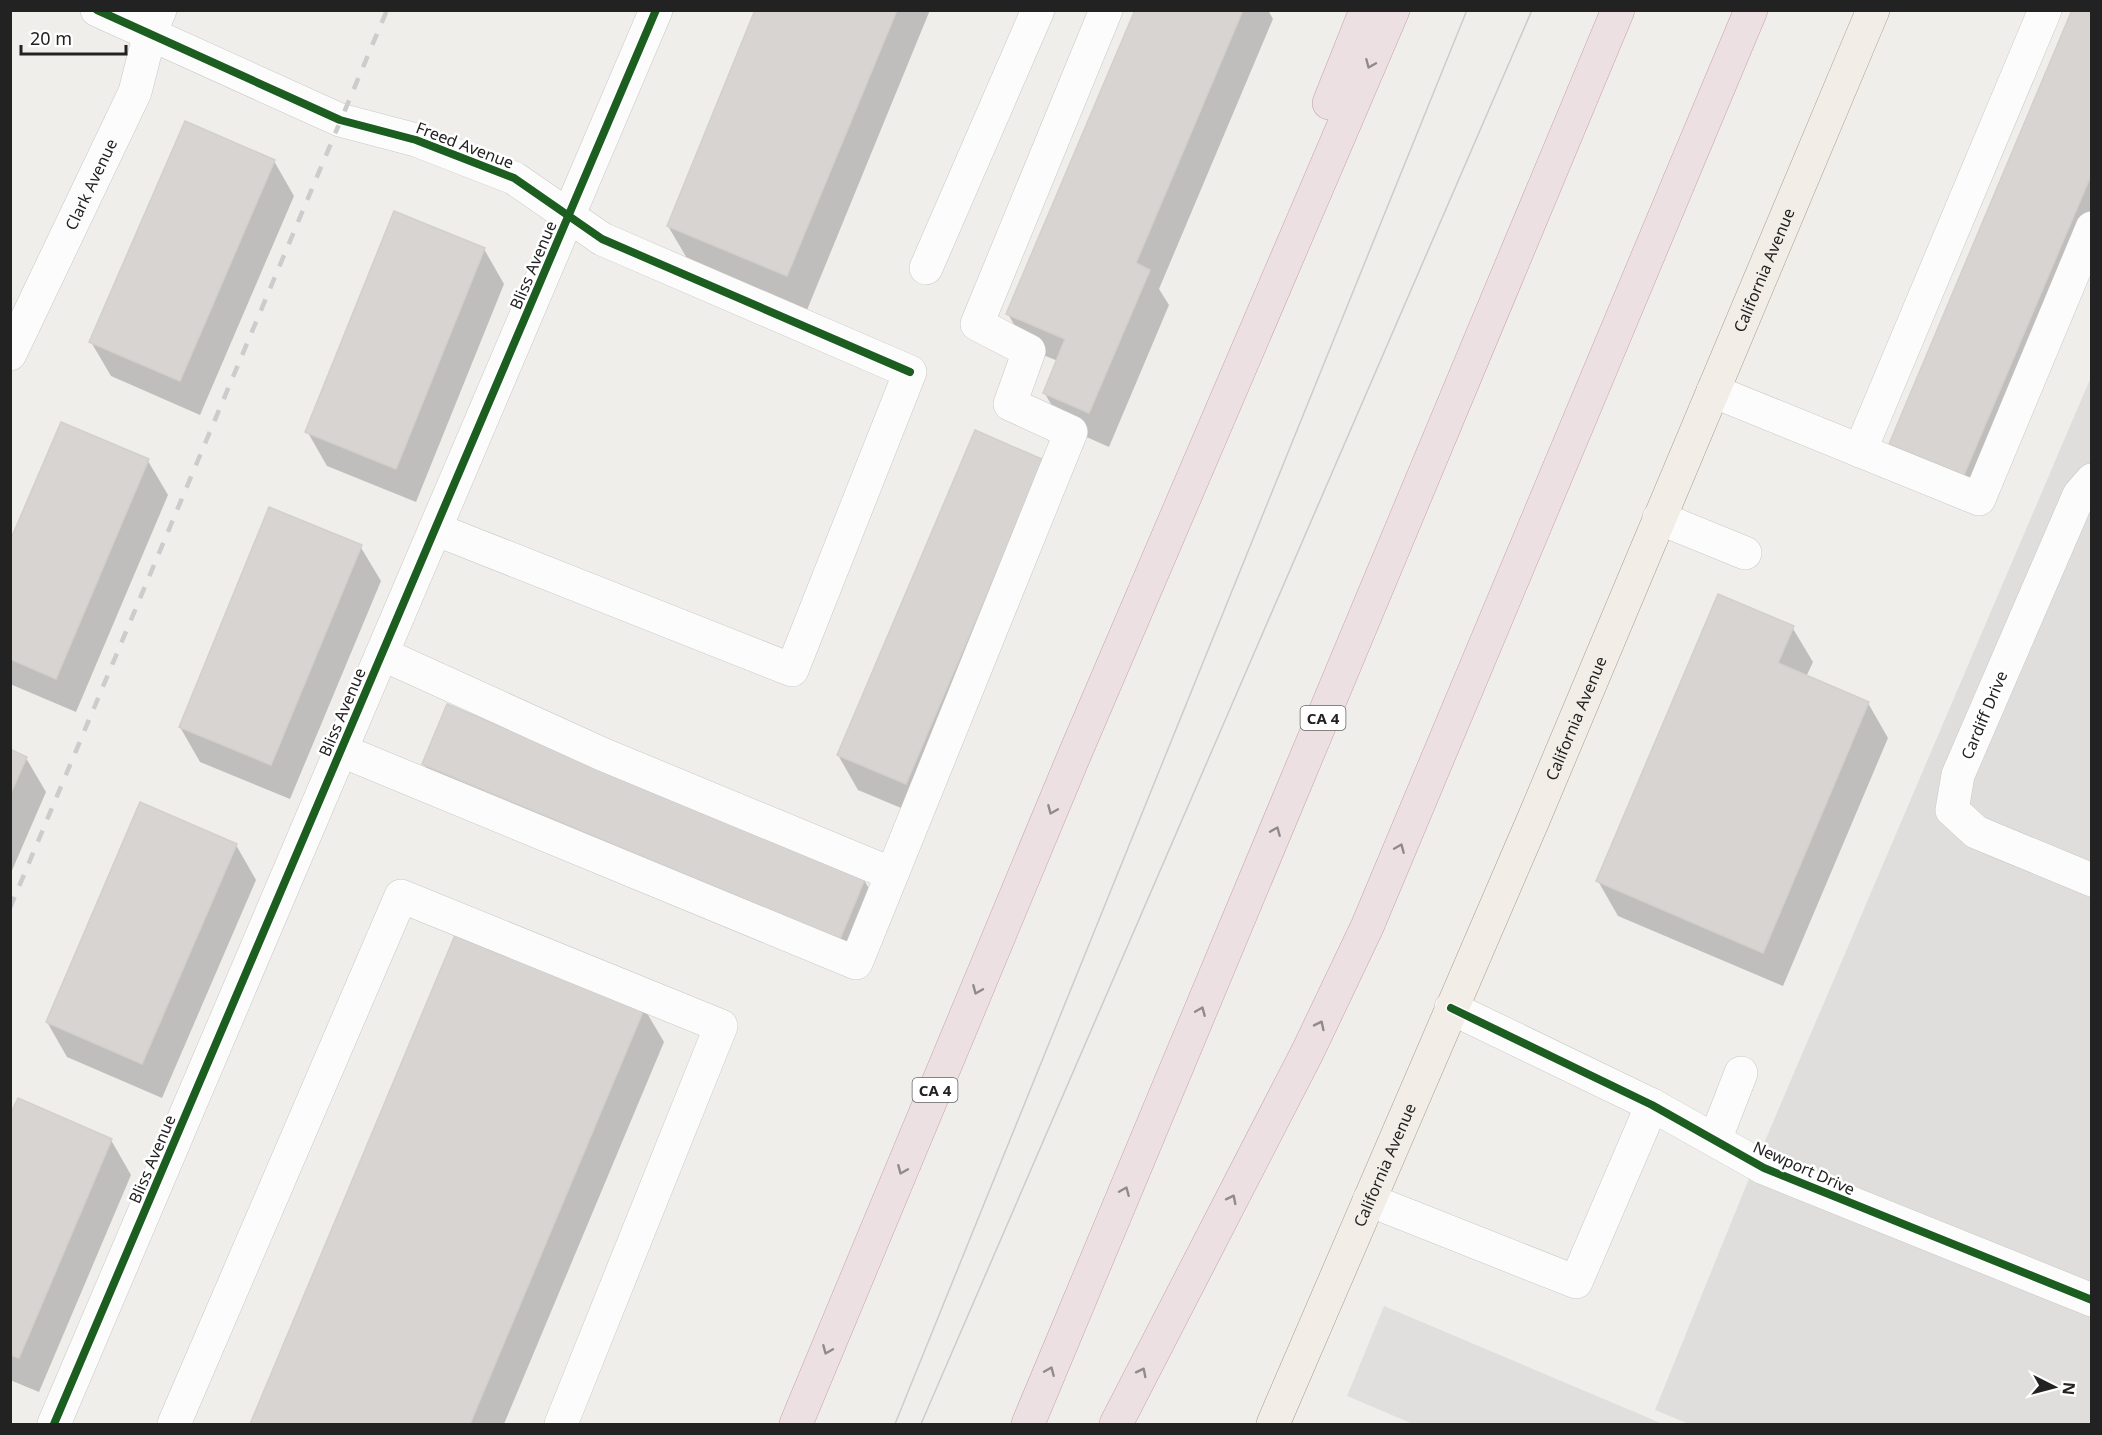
<svg xmlns="http://www.w3.org/2000/svg" width="2102" height="1435" font-family="'Noto Sans',sans-serif">
  <rect width="100%" height="100%" fill="#f0eeeb"/>
  <polygon fill="#dfdedc" points="2091,377 2091,1424 1689,1424 1655,1410 1750,1176"/>
  <polygon fill="#e0dfde" points="1384,1306 1663,1424 1413,1424 1347,1396"/>
  <g fill="#0003">
    <polygon points="757,10 930,10 807,310 688,260 668,226"/>
    <polygon points="1136,10 1268,10 1273,19 1159,289 1169,305 1109,447 1064,427 1044,392 1058,361 1028,349 1008,314"/>
    <polygon points="2092,10 2092,254 1984,509 1910,478 1890,444"/>
    <polygon points="274,161 294,196 200,415 111,376 91,342"/>
    <polygon points="484,249 504,284 416,502 327,466 307,431"/>
    <polygon points="975,432 1063,496 925,818 858,790 838,755"/>
    <polygon points="148,461 168,495 76,712 10,684 10,544"/>
    <polygon points="360,546 381,581 290,799 200,762 180,727"/>
    <polygon points="1792,627 1813,662 1806,677 1868,703 1888,738 1783,986 1618,916 1598,881"/>
    <polygon points="10,751 26,758 46,792 10,875"/>
    <polygon points="424,764 864,880 884,915 860,973 444,798"/>
    <polygon points="236,845 256,880 162,1098 67,1057 47,1022"/>
    <polygon points="459,930 644,1008 664,1042 504,1424 252,1424"/>
    <polygon points="10,1119 111,1140 131,1175 39,1392 10,1380"/>
  </g>
  <g fill="#d7d4d2" stroke="#d3d0cc" stroke-width="1.5">
    <polygon points="755,10 897,10 787,276 667,226"/>
    <polygon points="1135,10 1243,10 1136,263 1150,270 1089,413 1043,393 1065,339 1006,314"/>
    <polygon points="2072,10 2092,10 2092,173 1964,475 1889,444"/>
    <polygon points="185,121 275,160 180,381 89,342"/>
    <polygon points="394,211 485,248 396,469 305,432"/>
    <polygon points="61,422 149,459 56,679 10,659 10,541"/>
    <polygon points="975,430 1044,460 906,784 837,755"/>
    <polygon points="269,507 362,545 271,765 179,727"/>
    <polygon points="1718,594 1794,626 1778,663 1869,702 1763,953 1596,881"/>
    <polygon points="447,704 865,879 840,939 422,764"/>
    <polygon points="10,749 27,757 10,795"/>
    <polygon points="140,802 237,844 142,1064 46,1022"/>
    <polygon points="458,928 645,1007 470,1424 250,1424"/>
    <polygon points="18,1098 112,1139 19,1358 10,1355 10,1115"/>
  </g>
  <g fill="none" stroke-linecap="round" stroke-linejoin="round">
    <defs>
      <g id="minor">
        <polyline points="97,10 340,120 416,140 514,178 602,239 910,372 792,670 435,529"/>
        <polyline points="926,268 1038,10"/>
        <path id="s1" d="M10 354 135 92 150 33 160 10"/>
        <polyline points="1713,391 1979,499 2092,228"/>
        <polyline points="1860,451 2045,10"/>
        <polyline points="2092,480 2079,495 1958,775 1952,810 1976,832 2092,880"/>
        <polyline points="1659,518 1745,553"/>
        <polyline points="382,654 602,754 892,874"/>
        <polyline points="340,750 856,963 1071,432 1010,404 1029,351 977,324 1106,10"/>
        <polyline points="1451,1008 1652,1105 1764,1168 2092,1300"/>
        <polyline points="1715,1140 1741,1073"/>
        <polyline points="1369,1200 1576,1282 1652,1105"/>
        <polyline points="54,1424 656,10"/>
        <polyline points="174,1424 401,896 721,1026 561,1424"/>
      </g>
      <g id="major">
        <path id="s2" d="M1273 1424 1534 818 1873 10"/>
      </g>
      <g id="highway">
        <polyline points="1329,103 1366,10"/>
        <polyline points="796,1424 1074,756 1393,10"/>
        <polyline points="1028,1424 1618,10"/>
        <polyline points="1116,1424 1308,1051 1367,927 1751,10"/>
      </g>
    </defs>
    <use href="#minor" stroke="#c9c8c7" stroke-width="34"/>
    <use href="#major" stroke="#a79c86" stroke-width="34"/>
    <use href="#highway" stroke="#c5a2ac" stroke-width="34"/>
    <use href="#minor" stroke="#fdfcfc" stroke-width="33"/>
    <use href="#major" stroke="#f3ede7" stroke-width="33"/>
    <use href="#highway" stroke="#ece0e2" stroke-width="33"/>
    <g stroke="#ccc" stroke-width="1.5">
      <polyline points="895,1424 1467,10"/>
      <path d="M921 1424C1123 952 1330 482 1532 10"/>
    </g>
    <polyline stroke="#ccc" stroke-width="4.5" stroke-dasharray="12 12" stroke-linecap="butt" points="10,908 387,10"/>
    <defs>
      <g id="cycleway">
        <polyline points="97,10 340,120 416,140 514,178 602,239 910,372"/>
        <polyline points="1451,1008 1652,1105 1764,1168 2092,1300"/>
        <polyline points="54,1424 656,10"/>
      </g>
    </defs>
    <use href="#cycleway" stroke="#fff" stroke-width="11"/>
    <use href="#cycleway" stroke="#1b5e20" stroke-width="8"/>
  </g>
  <defs><path id="oneway-chevron" d="M-2-3.5L2.5 0L-2 3.5" fill="none" stroke-width="1.6" stroke-linecap="round" stroke-linejoin="round" transform="scale(1.5)"/></defs>
  <g stroke="#918a8c">
    <use href="#oneway-chevron" transform="translate(1370 64) rotate(113)"/>
    <use href="#oneway-chevron" transform="translate(1052 810) rotate(113)"/>
    <use href="#oneway-chevron" transform="translate(1276 831) rotate(-67)"/>
    <use href="#oneway-chevron" transform="translate(1400 848) rotate(-67)"/>
    <use href="#oneway-chevron" transform="translate(977 990) rotate(113)"/>
    <use href="#oneway-chevron" transform="translate(1201 1011) rotate(-67)"/>
    <use href="#oneway-chevron" transform="translate(1320 1025) rotate(-64)"/>
    <use href="#oneway-chevron" transform="translate(902 1170) rotate(113)"/>
    <use href="#oneway-chevron" transform="translate(1125 1191) rotate(-67)"/>
    <use href="#oneway-chevron" transform="translate(1232 1199) rotate(-63)"/>
    <use href="#oneway-chevron" transform="translate(827 1350) rotate(113)"/>
    <use href="#oneway-chevron" transform="translate(1050 1371) rotate(-67)"/>
    <use href="#oneway-chevron" transform="translate(1142 1372) rotate(-63)"/>
  </g>
  <g text-anchor="middle" dominant-baseline="central" stroke-width="5" stroke-linejoin="round" paint-order="stroke">
    <g fill="#fff" stroke="#646464" stroke-width="1.5">
      <rect x="1300.5" y="706" width="45" height="24" rx="4.5"/>
      <rect x="912.5" y="1078" width="45" height="24" rx="4.5"/>
    </g>
    <g font-size="15" font-weight="bold" fill="#222">
      <text x="1323" y="718">CA 4</text>
      <text x="935" y="1090">CA 4</text>
    </g>
    <g font-size="16" fill="#222" stroke="#fff">
      <text transform="translate(465 145) rotate(21)">Freed Avenue</text>
      <text stroke="none"><textPath href="#s1" startOffset="188">Clark Avenue</textPath></text>
      <text transform="translate(533 265) rotate(-67)">Bliss Avenue</text>
      <text stroke="none"><textPath href="#s2" startOffset="1254">California Avenue</textPath></text>
      <text transform="translate(342 712) rotate(-67)">Bliss Avenue</text>
      <text transform="translate(1984 715) rotate(-67)">Cardiff Drive</text>
      <text stroke="none"><textPath href="#s2" startOffset="768">California Avenue</textPath></text>
      <text transform="translate(152 1159) rotate(-67)">Bliss Avenue</text>
      <text stroke="none"><textPath href="#s2" startOffset="282">California Avenue</textPath></text>
      <text transform="translate(1804 1168) rotate(24)">Newport Drive</text>
    </g>
  </g>
  <rect width="2102" height="1435" fill="none" stroke="#222222" stroke-width="24"/>
  <g transform="translate(2054 1387) rotate(96)" stroke="#ffffff" stroke-width="4.5" paint-order="stroke">
  <path d="M0-4.5L10 22L0 15L-10 22Z" fill="#222222"/>
  <text y="-9" font-size="16" font-weight="bold" text-anchor="middle" fill="#222222">N</text>
  </g>
  <path d="M21 45v9h105v-9" fill="none" stroke="#222222" stroke-width="3"/>
  <text x="30" y="45" font-size="18" fill="#222222" stroke="#ffffff" stroke-width="4.5" paint-order="stroke">20 m</text>
</svg>
